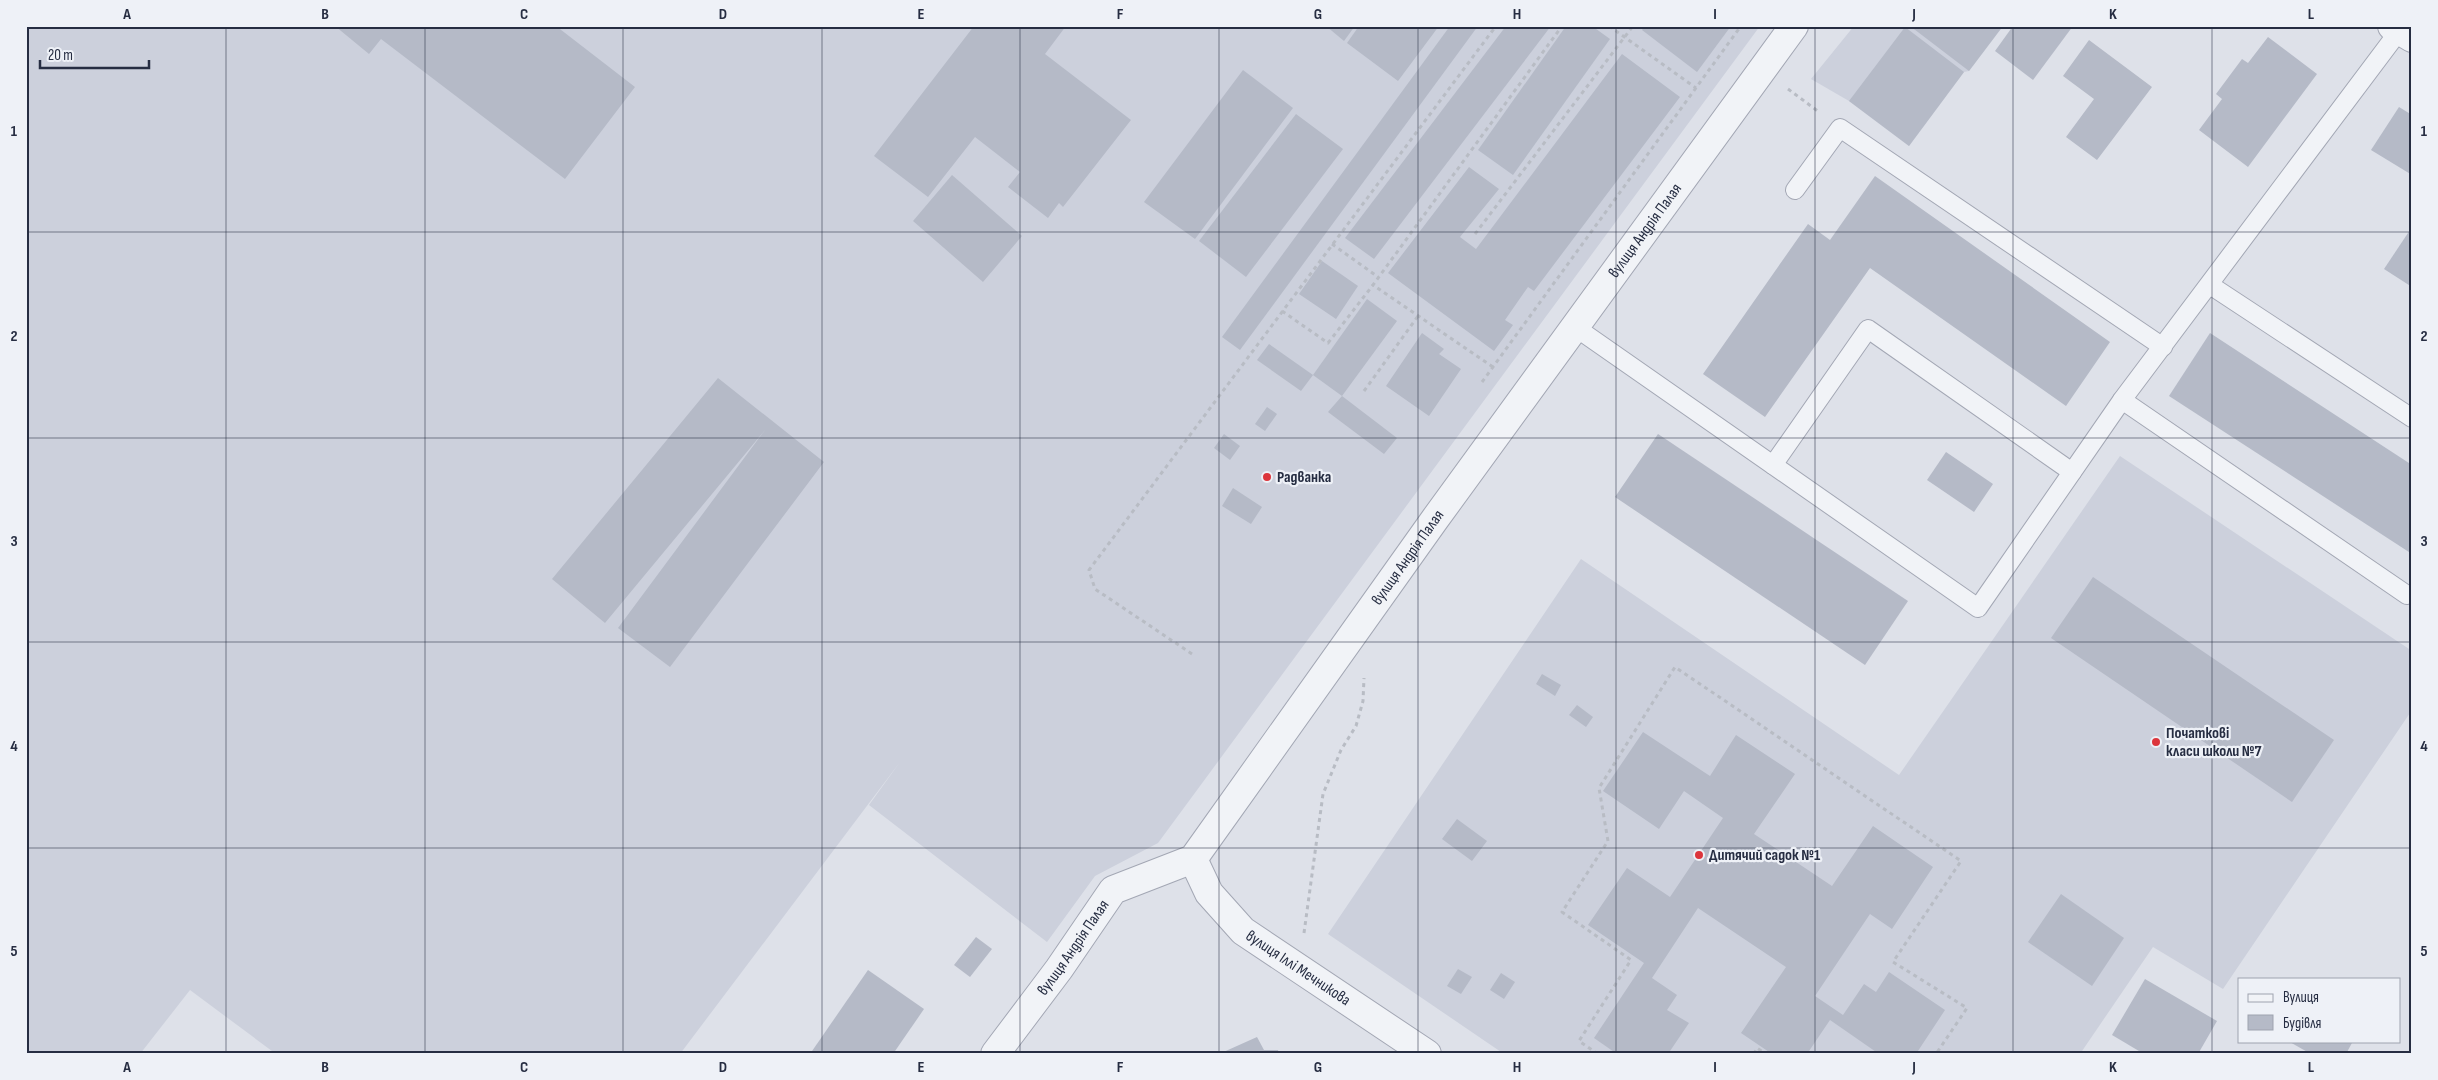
<svg xmlns="http://www.w3.org/2000/svg" width="2438" height="1080" font-family="'Sofia Sans Condensed',sans-serif">
  <rect width="100%" height="100%" fill="#dee1e9"/>
  <g fill="#ccd0dc">
    <polygon points="26,26 1760,26 1158,843 1095,876 1047,942 869,805 900,762 680,1054 276,1054 190,990 140,1054 26,1054"/>
    <polygon points="1854,26 2003,26 1969,71 1964,72 1909,146 1849,101 1811,79"/>
    <polygon points="2120,456 2412,651 2412,710 2223,989 2153,947 2080,1054 1504,1054 1328,934 1581,559 1899,775"/>
  </g>
  <g fill="#b5bac7">
    <polygon points="335,26 556,26 635,87 565,179 381,39 369,54"/>
    <polygon points="974,26 1066,26 1045,54 1131,120 1063,207 1059,203 1048,218 1008,187 1020,172 975,137 928,197 874,156"/>
    <polygon points="1326,26 1355,26 1344,41"/>
    <polygon points="1359,26 1439,26 1398,81 1347,43"/>
    <polygon points="1450,26 1478,26 1240,350 1222,337"/>
    <polygon points="1506,26 1551,26 1374,259 1345,238"/>
    <polygon points="1566,26 1592,26 1610,39 1513,175 1478,150"/>
    <polygon points="1645,26 1731,26 1697,72 1642,30"/>
    <polygon points="1910,26 2003,26 1969,71"/>
    <polygon points="2013,26 2073,26 2033,80 1995,51"/>
    <polygon points="1905,27 1964,72 1909,146 1849,101"/>
    <polygon points="2268,37 2317,74 2248,167 2199,130 2222,99 2216,94 2242,59 2248,63"/>
    <polygon points="2089,40 2152,87 2097,160 2066,137 2094,99 2063,76"/>
    <polygon points="1622,54 1680,97 1534,291 1528,287 1505,320 1513,325 1494,351 1388,273 1469,167 1499,189 1460,237 1476,249"/>
    <polygon points="1243,70 1293,108 1195,239 1144,202"/>
    <polygon points="2399,107 2412,115 2412,175 2371,150"/>
    <polygon points="1296,114 1343,149 1246,277 1199,241"/>
    <polygon points="952,175 1022,236 983,282 913,221"/>
    <polygon points="1875,176 2110,342 2066,406 1870,268 1765,417 1703,374 1808,224 1830,240"/>
    <polygon points="2412,227 2412,287 2384,269"/>
    <polygon points="1322,261 1358,286 1336,319 1299,294"/>
    <polygon points="1367,299 1397,321 1342,396 1313,375"/>
    <polygon points="1422,333 1444,349 1439,354 1461,369 1429,416 1386,386"/>
    <polygon points="2210,333 2412,465 2412,554 2169,396"/>
    <polygon points="1269,344 1313,375 1301,391 1257,360"/>
    <polygon points="718,378 824,462 670,667 618,628 765,430 605,623 552,579"/>
    <polygon points="1342,396 1397,438 1384,454 1328,412"/>
    <polygon points="1267,407 1277,414 1265,431 1255,424"/>
    <polygon points="1224,434 1240,446 1230,460 1214,448"/>
    <polygon points="1658,434 1908,601 1865,665 1615,497"/>
    <polygon points="1946,452 1993,484 1974,512 1927,480"/>
    <polygon points="1233,488 1262,507 1251,524 1222,506"/>
    <polygon points="2093,577 2334,740 2292,802 2051,638"/>
    <polygon points="1542,674 1561,685 1555,696 1536,684"/>
    <polygon points="1577,705 1593,717 1586,727 1569,715"/>
    <polygon points="1643,732 1710,776 1736,735 1795,774 1754,834 1832,886 1873,826 1933,867 1892,929 1870,914 1815,996 1843,1015 1864,984 1876,992 1889,972 1945,1010 1916,1054 1879,1054 1830,1020 1807,1054 1772,1054 1741,1033 1786,967 1698,908 1652,978 1677,995 1667,1010 1689,1023 1668,1054 1617,1054 1594,1038 1644,963 1588,925 1627,868 1670,897 1723,818 1684,791 1659,829 1603,791"/>
    <polygon points="1457,819 1487,841 1472,861 1442,839"/>
    <polygon points="2061,894 2124,938 2092,986 2028,942"/>
    <polygon points="976,937 992,949 970,977 954,965"/>
    <polygon points="1458,969 1472,977 1461,994 1447,986"/>
    <polygon points="868,970 924,1009 893,1054 810,1054"/>
    <polygon points="1501,973 1515,982 1504,999 1490,990"/>
    <polygon points="2145,979 2217,1021 2198,1054 2144,1054 2112,1035"/>
    <polygon points="1257,1037 1264,1050 1278,1050 1279,1054 1219,1054"/>
    <polygon points="2288,1041 2353,1041 2346,1054 2311,1054"/>
  </g>
  <g fill="none" stroke-linecap="round" stroke-linejoin="round">
    <defs>
      <g id="service">
        <polyline points="1795,190 1840,128 2163,347"/>
        <polyline points="2210,285 2412,418"/>
        <polyline points="1575,327 1978,608 2122,400 2399,31"/>
        <polyline points="2122,400 2407,595"/>
        <polyline points="1773,465 1868,329 2072,472"/>
      </g>
      <g id="minor">
        <path id="s1" d="M1193 859 1209 893 1243 931 1427 1054"/>
        <path id="s2" d="M995 1054 1059 969 1113 890 1193 859 1435 519 1794 26"/>
      </g>
      <polyline id="tertiary" points="2392,26 2412,38"/>
    </defs>
    <use href="#service" stroke="#a3a7b4" stroke-width="20"/>
    <use href="#minor" stroke="#a3a7b4" stroke-width="30"/>
    <use href="#tertiary" stroke="#a3a7b4" stroke-width="30"/>
    <g stroke="#b8bcc4" stroke-width="3" stroke-dasharray="4 4" stroke-linecap="butt">
      <polyline points="1609,26 1696,88"/>
      <polyline points="1788,89 1819,112"/>
      <polyline points="1475,234 1633,26"/>
      <polyline points="1332,244 1378,277"/>
      <polyline points="1282,311 1328,343 1373,285"/>
      <polyline points="1493,367 1373,285 1562,26"/>
      <polyline points="1482,382 1741,26"/>
      <polyline points="1364,391 1418,316"/>
      <polyline points="1192,654 1095,589 1089,570 1496,26"/>
      <polyline points="1304,933 1323,794 1341,750 1356,726 1363,701 1364,678"/>
      <polyline points="1598,1054 1579,1041 1631,960 1562,912 1608,841 1599,788 1675,667 1961,861 1893,962 1967,1008 1936,1054"/>
      <polyline points="1754,1054 1757,1048 1766,1054"/>
    </g>
    <use href="#service" stroke="#f1f3f7" stroke-width="18"/>
    <use href="#minor" stroke="#f1f3f7" stroke-width="28"/>
    <use href="#tertiary" stroke="#f1f3f7" stroke-width="28"/>
  </g>
  <path fill="none" stroke="#262d42" stroke-width="1" stroke-opacity="0.55" d="M226 26V1054M425 26V1054M623 26V1054M822 26V1054M1020 26V1054M1219 26V1054M1418 26V1054M1616 26V1054M1815 26V1054M2013 26V1054M2212 26V1054M26 232H2412M26 438H2412M26 642H2412M26 848H2412"/>
  <g fill="#dc353c" stroke="#eef1f7" stroke-width="2">
    <circle cx="1267" cy="477" r="5"/>
    <circle cx="2156" cy="742" r="5"/>
    <circle cx="1699" cy="855" r="5"/>
  </g>
  <g text-anchor="middle" dominant-baseline="central" stroke-width="4.5" stroke-linejoin="round" paint-order="stroke">
    <g font-size="16" fill="#262d42" stroke="#eef1f7">
      <text stroke="none"><textPath href="#s2" startOffset="1062">вулиця Андрія Палая</textPath></text>
      <text stroke="none"><textPath href="#s2" startOffset="658">вулиця Андрія Палая</textPath></text>
      <text stroke="none"><textPath href="#s2" startOffset="132">вулиця Андрія Палая</textPath></text>
      <text stroke="none"><textPath href="#s1" startOffset="155">вулиця Іллі Мечникова</textPath></text>
    </g>
    <g font-size="16" font-weight="bold" fill="#262d42" stroke="#eef1f7" text-anchor="start">
      <text x="1277" y="477">Радванка</text>
      <text x="2166" y="733">Початкові<tspan x="2166" dy="18">класи школи №7</tspan></text>
      <text x="1709" y="855">Дитячий садок №1</text>
    </g>
  </g>
  <rect width="2438" height="1080" fill="none" stroke="#eef1f7" stroke-width="55"/>
  <rect x="2238" y="978" width="162" height="65" fill="#eef1f7" stroke="#9ea3af"/>
  <rect x="2248" y="994" width="25" height="8" fill="#f1f3f7" stroke="#9ea3af"/>
  <text x="2283" y="1002" font-size="15" fill="#262d42">Вулиця</text>
  <rect x="2248" y="1015" width="25" height="15" fill="#b5bac7" stroke="#9ea3af"/>
  <text x="2283" y="1028" font-size="15" fill="#262d42">Будівля</text>
  <path d="M40 60v8h109v-8" fill="none" stroke="#262d42" stroke-width="2.5"/>
  <text x="48" y="60" font-size="15" fill="#262d42" stroke="#eef1f7" stroke-width="4" paint-order="stroke">20 m</text>
  <rect x="28" y="28" width="2382" height="1024" fill="none" stroke="#262d42" stroke-width="2"/>
  <g font-size="16" text-anchor="middle" font-weight="bold" fill="#262d42">
    <text x="127" y="19">A</text>
    <text x="325" y="19">B</text>
    <text x="524" y="19">C</text>
    <text x="723" y="19">D</text>
    <text x="921" y="19">E</text>
    <text x="1120" y="19">F</text>
    <text x="1318" y="19">G</text>
    <text x="1517" y="19">H</text>
    <text x="1715" y="19">I</text>
    <text x="1914" y="19">J</text>
    <text x="2113" y="19">K</text>
    <text x="2311" y="19">L</text>
    <text x="14" y="136">1</text>
    <text x="2424" y="136">1</text>
    <text x="14" y="341">2</text>
    <text x="2424" y="341">2</text>
    <text x="14" y="546">3</text>
    <text x="2424" y="546">3</text>
    <text x="14" y="751">4</text>
    <text x="2424" y="751">4</text>
    <text x="14" y="956">5</text>
    <text x="2424" y="956">5</text>
    <text x="127" y="1072">A</text>
    <text x="325" y="1072">B</text>
    <text x="524" y="1072">C</text>
    <text x="723" y="1072">D</text>
    <text x="921" y="1072">E</text>
    <text x="1120" y="1072">F</text>
    <text x="1318" y="1072">G</text>
    <text x="1517" y="1072">H</text>
    <text x="1715" y="1072">I</text>
    <text x="1914" y="1072">J</text>
    <text x="2113" y="1072">K</text>
    <text x="2311" y="1072">L</text>
  </g>
</svg>
